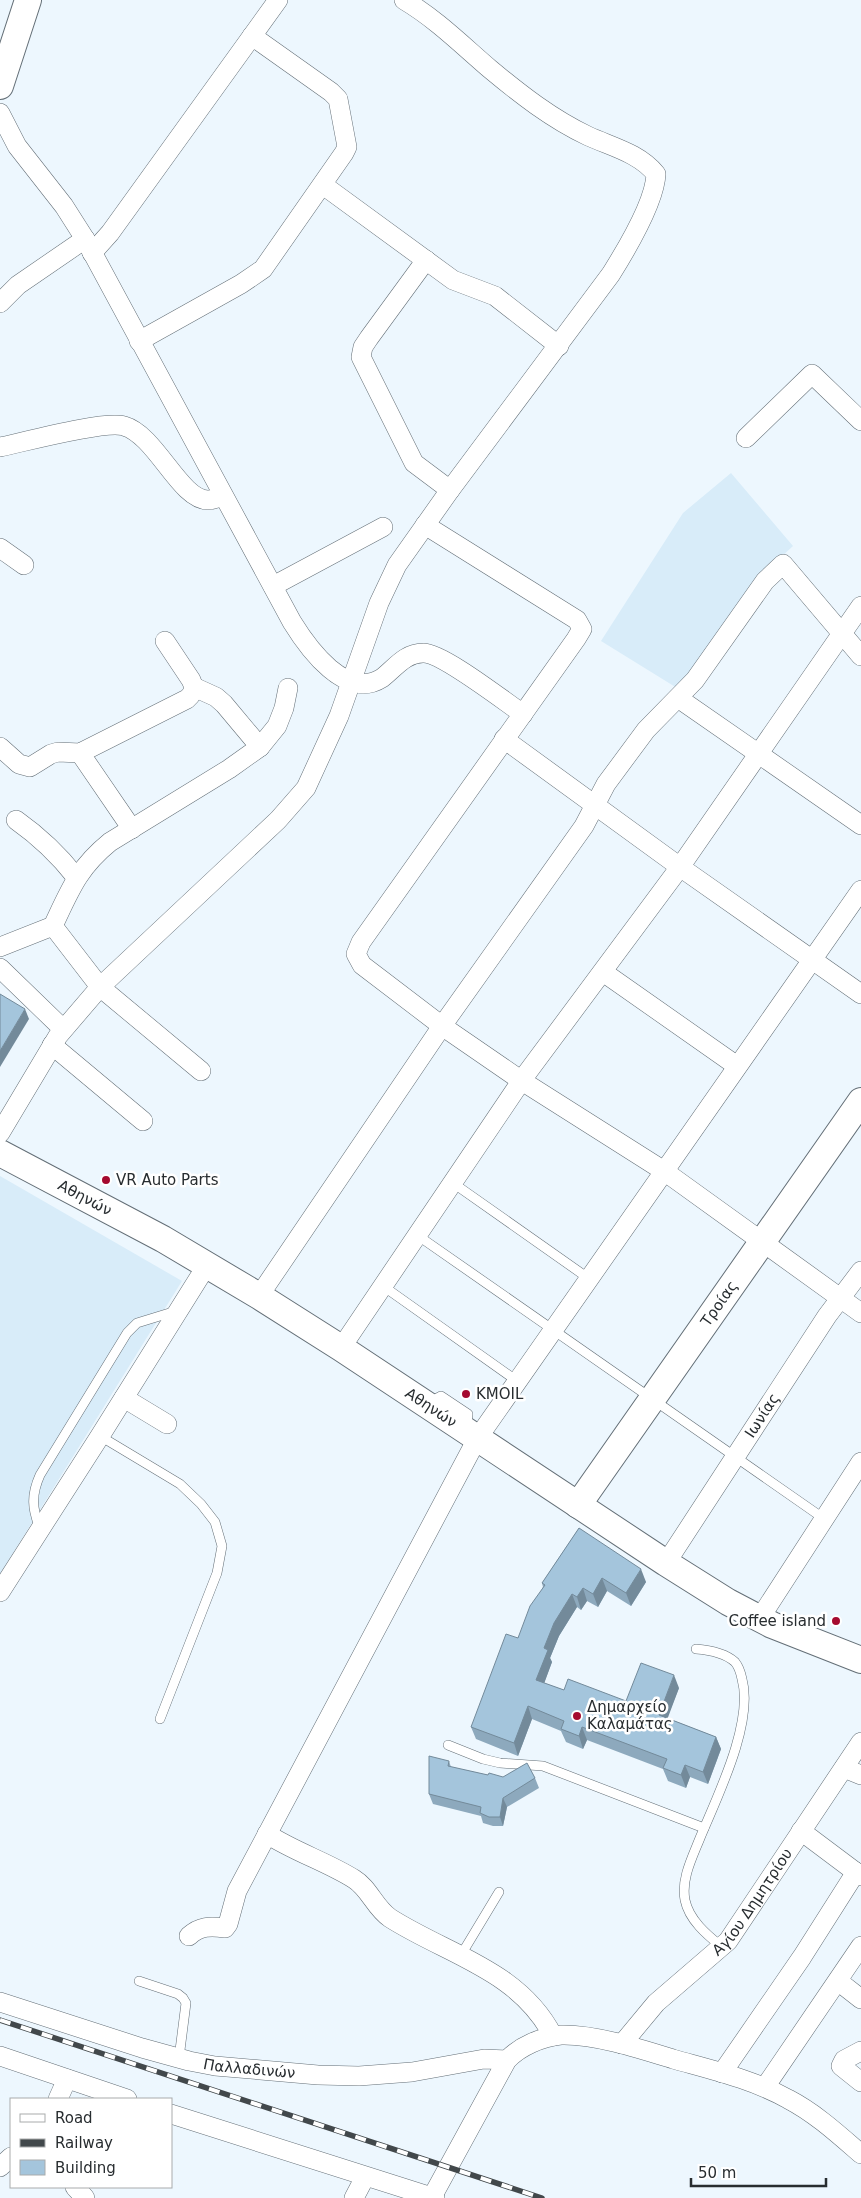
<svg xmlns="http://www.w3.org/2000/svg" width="861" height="2198" font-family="'DejaVu Sans',sans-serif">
  <rect width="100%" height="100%" fill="#edf7fe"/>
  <g fill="#d8ecf9">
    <polygon points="731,473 793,546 767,570 677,688 601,641 683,513"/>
    <polygon points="0,1176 182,1281 0,1574"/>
  </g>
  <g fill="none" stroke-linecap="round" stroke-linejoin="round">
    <defs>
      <g id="lane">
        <polyline points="453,1183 588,1278"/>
        <polyline points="417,1235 823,1518"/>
        <polyline points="383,1286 517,1381"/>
        <polyline points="430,1402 441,1396 468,1414 467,1427"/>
        <polyline points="100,1436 180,1484 201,1504 215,1522 222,1546 217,1573 160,1719"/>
        <path d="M40 1528C32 1509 31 1495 40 1475L127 1333 137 1323 176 1311"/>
        <path d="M696 1649C709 1650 725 1653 735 1662 739 1667 741 1674 742 1679 754 1723 717 1797 700 1838 692 1858 681 1879 685 1900 689 1920 707 1935 722 1947"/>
        <polyline points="448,1745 483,1759 500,1763 543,1766 704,1828"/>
        <polyline points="461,1955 499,1892"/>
        <polyline points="139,1981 178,1994 183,1998 186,2003 179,2058"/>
      </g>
      <g id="street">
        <path d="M0 113 17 146 64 206 85 239 292 622C308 648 346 701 382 678 395 668 405 653 423 653 441 652 504 701 523 714"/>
        <polyline points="323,185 453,280 495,296 559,346"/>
        <polyline points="92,253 110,233 278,0"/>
        <polyline points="426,260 369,338 363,347 361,357 414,463 450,490"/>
        <polyline points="0,303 18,285 85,239"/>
        <polyline points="139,341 241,284 263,269 344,153 347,147 338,99 331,92 252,36"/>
        <polyline points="746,438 812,374 861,421"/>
        <path d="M0 447C24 442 105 420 124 426 156 435 180 500 208 500 213 500 218 498 223 496"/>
        <polyline points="425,525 577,620 582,629 576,639 361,942 356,954 362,965 442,1026 522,1081 664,1171 861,1313"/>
        <polyline points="0,548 24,565"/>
        <polyline points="273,586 383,527"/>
        <polyline points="194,687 216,697 224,704 260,747"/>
        <polyline points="678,698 861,825"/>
        <polyline points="504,739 680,867 861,994"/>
        <path d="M0 747 19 764 30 767 51 754 58 752 80 753 187 699C194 693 195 688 191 680L165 641"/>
        <polyline points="80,753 132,829"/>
        <path d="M16 820C40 837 58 854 76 877"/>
        <polyline points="53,926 100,987 201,1071"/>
        <path d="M0 947 53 926C70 890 78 868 110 842L229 769 260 747 277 726 284 708 288 688"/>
        <polyline points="0,968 63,1029"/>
        <polyline points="603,972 737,1066"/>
        <polyline points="52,1045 143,1121"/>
        <path d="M0 1133 58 1036 100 987 278 820 306 788 339 716 379 603 397 565 450 490 611 274C626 250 655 202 656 174 639 153 612 147 588 136 552 119 520 94 490 69 462 45 436 19 404 0"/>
        <polyline points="259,1296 442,1026 584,826 606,784 646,730 695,680 765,581 783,564 861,656"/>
        <polyline points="341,1348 524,1077 680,867 861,606"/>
        <polyline points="124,1398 167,1424"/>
        <path id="s1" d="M666 1563 827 1316 861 1271"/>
        <polyline points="0,1592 100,1436 207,1265"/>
        <polyline points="760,1618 861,1462"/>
        <polyline points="844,1768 861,1775"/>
        <polyline points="801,1831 861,1876"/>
        <path d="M267 1834C295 1852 327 1862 354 1879 369 1888 375 1908 390 1918 448 1955 519 1970 553 2036"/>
        <path d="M189 1936C200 1926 210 1926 225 1928L228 1924 237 1891 477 1439 861 890"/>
        <polyline points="838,1981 861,1999"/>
        <path id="s2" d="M0 2002 142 2048 189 2061 215 2066 318 2075 359 2076 412 2072 484 2059 507 2060"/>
        <path id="s3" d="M622 2044 656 2003 728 1941 861 1742"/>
        <polyline points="861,2051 844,2060 841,2066 861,2082"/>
        <polyline points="0,2056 127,2099"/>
        <polyline points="722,2073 802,1957 856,1872"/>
        <polyline points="765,2087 861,1946"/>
        <polyline points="58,2099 67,2079"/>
        <polyline points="171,2114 435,2198"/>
        <polyline points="0,2167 11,2157"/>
        <polyline points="75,2187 85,2198"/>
        <path d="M432 2197 507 2060C520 2046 542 2037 561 2035 595 2034 641 2049 673 2059 712 2070 752 2079 788 2099 815 2113 838 2134 861 2154"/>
        <polyline points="354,2198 365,2177"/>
      </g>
      <g id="secondary">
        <polyline points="0,86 28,0"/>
        <path id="s4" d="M0 1153 163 1239 259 1296 341 1348 666 1563 728 1602 772 1625 861 1660"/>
        <path id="s5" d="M578 1505 861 1101"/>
      </g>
    </defs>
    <use href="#lane" stroke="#646f77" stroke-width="10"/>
    <use href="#street" stroke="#646f77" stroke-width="20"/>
    <use href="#secondary" stroke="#646f77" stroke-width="28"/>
    <use href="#lane" stroke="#fff" stroke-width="9"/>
    <use href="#street" stroke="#fff" stroke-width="19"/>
    <use href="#secondary" stroke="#fff" stroke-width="26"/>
    <defs>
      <polyline id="rail" points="0,2020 542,2198"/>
    </defs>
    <use href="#rail" stroke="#42484b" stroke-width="5.5"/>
    <use href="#rail" stroke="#fff" stroke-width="4" stroke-dasharray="11" stroke-linecap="butt"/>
  </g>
  <g fill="#8da9bd">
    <polygon points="579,1528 646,1582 631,1606 607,1591 598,1607 587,1601 581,1610 577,1607 559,1636 550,1658 552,1662 544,1683 564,1690 626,1701 679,1688 667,1718 716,1737 721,1749 708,1784 690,1777 686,1788 668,1781 663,1769 587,1740 583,1749 566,1742 561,1731 532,1719 518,1756 476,1739 471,1727 518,1638 543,1587 542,1583"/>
    <polygon points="449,1761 451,1767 488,1775 503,1777 535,1778 539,1788 507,1807 503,1826 493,1826 483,1823 481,1816 433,1804 429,1794"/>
  </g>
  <g fill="#738a9a">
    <polygon points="25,1009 29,1019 0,1067 0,1051"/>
    <polygon points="641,1569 646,1582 631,1606 626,1593"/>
    <polygon points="602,1578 607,1591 598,1607 593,1594"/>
    <polygon points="583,1588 587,1601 581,1610 577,1597"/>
    <polygon points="572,1594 577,1607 559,1636 550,1658 552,1662 541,1692 536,1680 544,1648 554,1623"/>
    <polygon points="674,1675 679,1688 664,1728 659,1715"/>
    <polygon points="528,1706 532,1719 518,1756 514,1743"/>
    <polygon points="582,1727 587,1740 583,1749 579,1736"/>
    <polygon points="716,1737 721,1749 708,1784 703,1772"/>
    <polygon points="685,1765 690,1777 686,1788 681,1775"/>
    <polygon points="503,1798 507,1807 503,1826 500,1817"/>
  </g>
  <g fill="#a4c5dc" stroke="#738a9a">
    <polygon points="0,994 25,1009 0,1051"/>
    <polygon points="579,1528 641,1569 626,1593 602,1578 593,1594 583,1588 577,1597 572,1594 554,1623 544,1648 548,1650 536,1680 564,1690 568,1679 626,1701 641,1663 674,1675 659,1715 716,1737 703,1772 685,1765 681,1775 663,1768 667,1759 582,1727 579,1736 561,1729 564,1721 528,1706 514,1743 471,1727 506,1634 518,1638 530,1606 545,1585 542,1583"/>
    <polygon points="429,1756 449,1761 448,1766 488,1775 489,1773 503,1777 527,1763 535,1778 503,1798 500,1817 489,1817 480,1813 481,1807 429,1794"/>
  </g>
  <g fill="#a50a2f" stroke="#fff" stroke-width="2">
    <circle cx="106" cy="1180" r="5"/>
    <circle cx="466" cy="1394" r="5"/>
    <circle cx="836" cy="1621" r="5"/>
    <circle cx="577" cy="1716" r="5"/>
  </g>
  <g text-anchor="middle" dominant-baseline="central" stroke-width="5" stroke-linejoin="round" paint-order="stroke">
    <g font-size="15" fill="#282d30" stroke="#fff" text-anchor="start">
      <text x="116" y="1180">VR Auto Parts</text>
      <text x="476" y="1394">KMOIL</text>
      <text x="826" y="1621" text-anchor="end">Coffee island</text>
      <text x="587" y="1707">Δημαρχείο<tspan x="587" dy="17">Καλαμάτας</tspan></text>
    </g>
    <g font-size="15" fill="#282d30" stroke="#fff">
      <text stroke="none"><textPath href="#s4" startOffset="96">Αθηνών</textPath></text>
      <text stroke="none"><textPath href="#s5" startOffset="246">Τροίας</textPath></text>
      <text stroke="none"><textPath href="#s4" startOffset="501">Αθηνών</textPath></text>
      <text stroke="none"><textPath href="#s1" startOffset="176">Ιωνίας</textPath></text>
      <text stroke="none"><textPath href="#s3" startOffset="194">Αγίου Δημητρίου</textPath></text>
      <text stroke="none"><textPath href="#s2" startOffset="259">Παλλαδινών</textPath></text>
    </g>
  </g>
  <rect x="10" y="2098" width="162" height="90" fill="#ffffff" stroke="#a9abac"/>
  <rect x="20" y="2114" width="25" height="8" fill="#ffffff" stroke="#a9abac"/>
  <text x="55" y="2123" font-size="15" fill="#282d30">Road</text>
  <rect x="20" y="2139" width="25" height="8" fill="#42484b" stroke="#a9abac"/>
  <text x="55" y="2148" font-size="15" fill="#282d30">Railway</text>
  <rect x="20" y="2160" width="25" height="15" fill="#a4c5dc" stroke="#a9abac"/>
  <text x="55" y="2173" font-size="15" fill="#282d30">Building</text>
  <path d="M691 2178v8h135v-8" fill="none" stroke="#282d30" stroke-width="2.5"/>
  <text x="698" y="2178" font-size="15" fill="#282d30" stroke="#ffffff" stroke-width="4" paint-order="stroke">50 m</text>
</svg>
